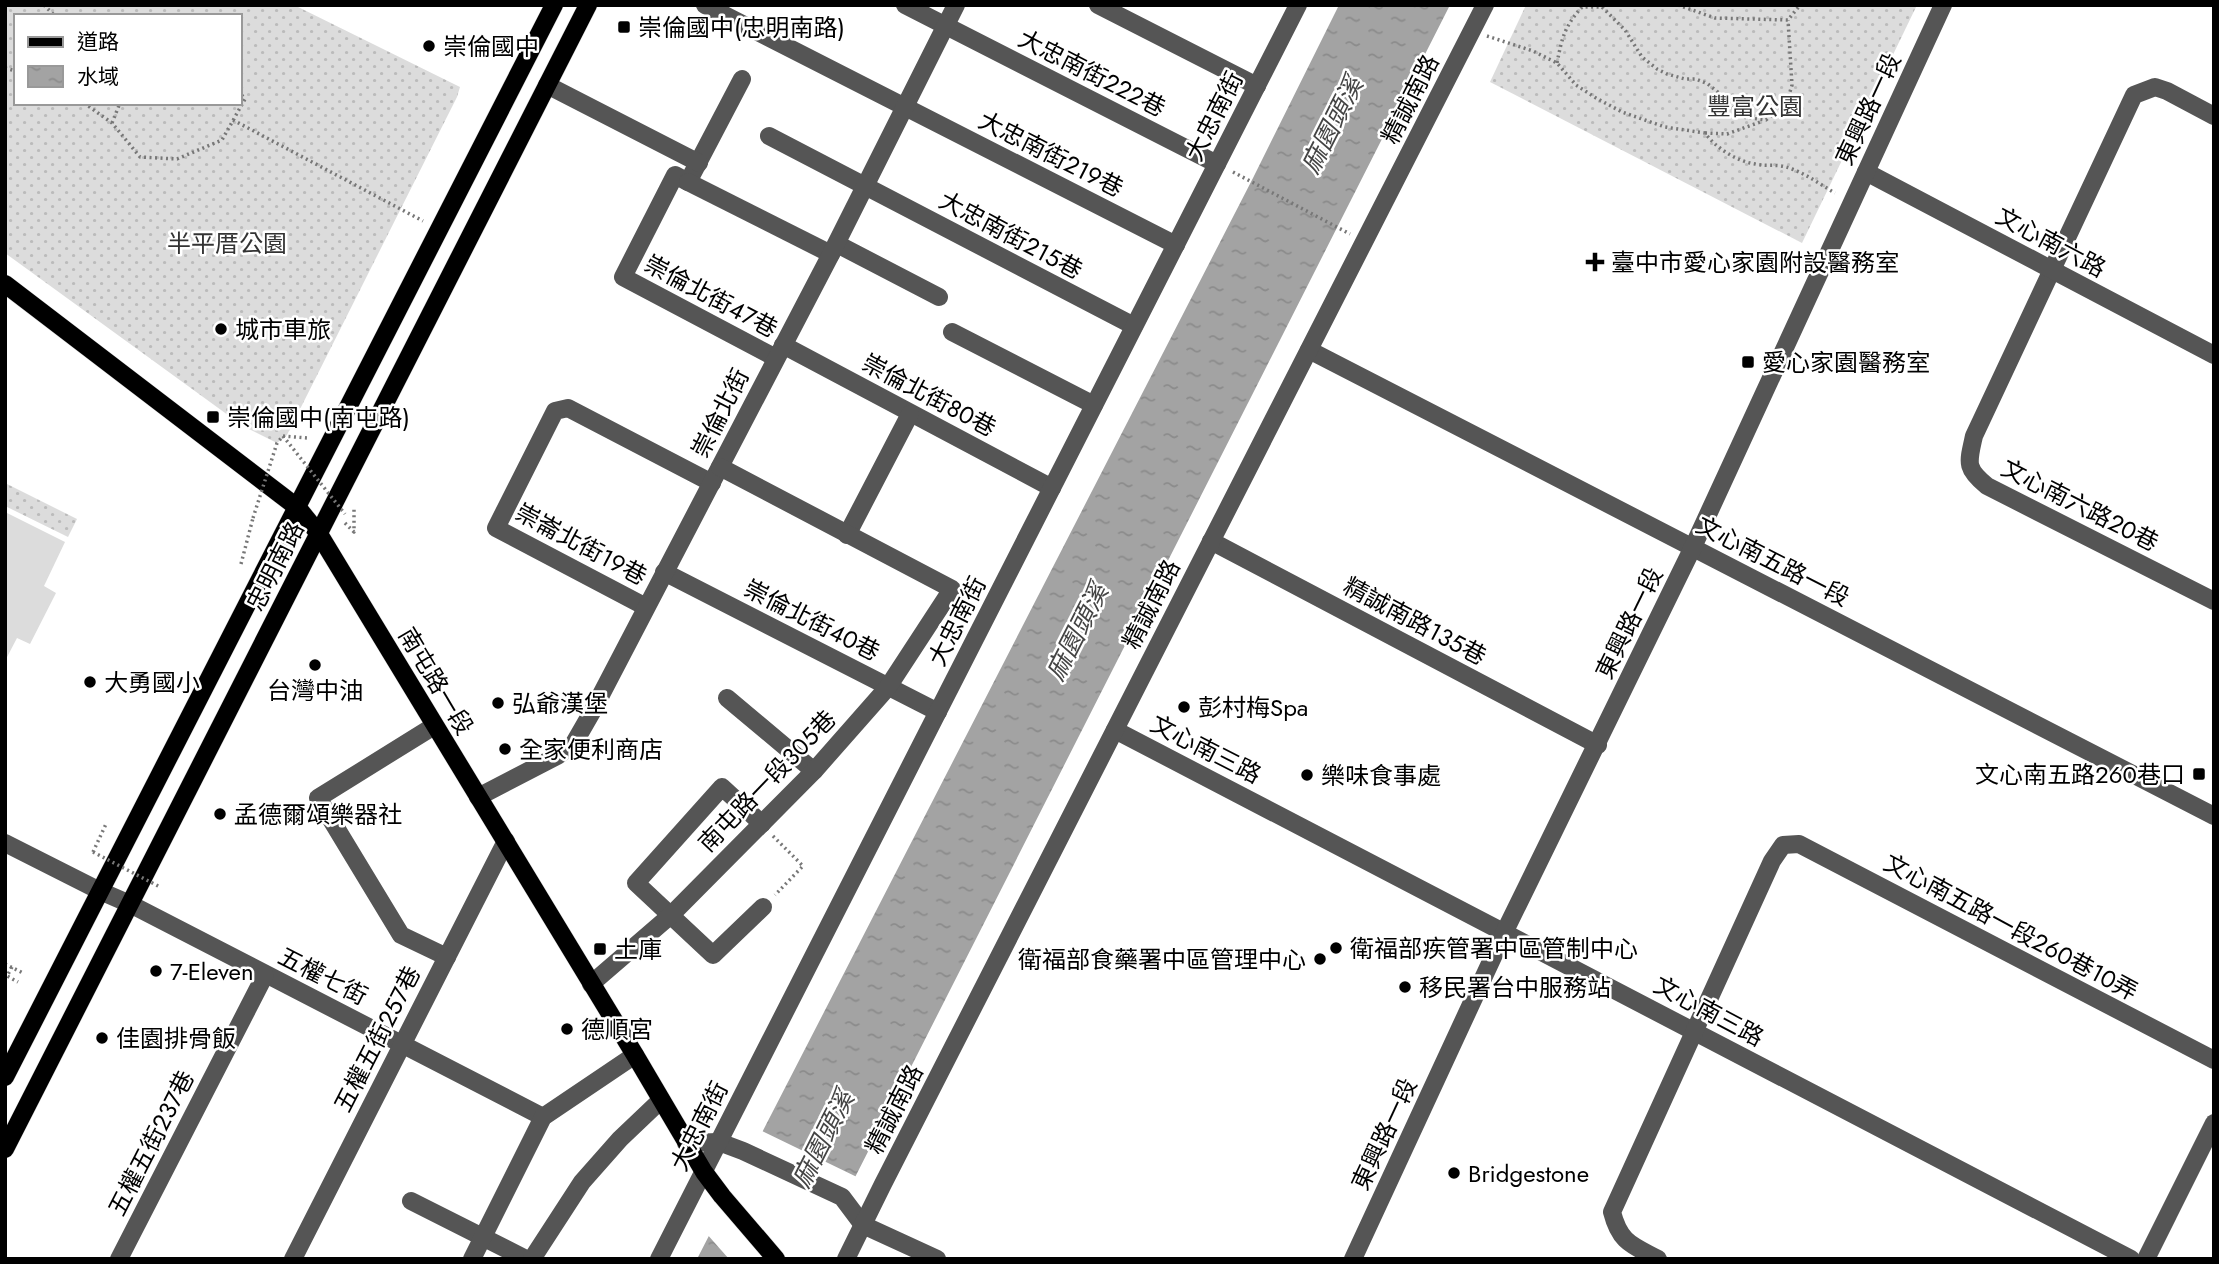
<svg xmlns="http://www.w3.org/2000/svg" width="2219" height="1264" font-family="Jost,'Noto Sans TC',sans-serif">
  <defs>
    <pattern id="grass-dots" width="8" height="8" patternUnits="userSpaceOnUse" patternTransform="scale(1.75)"><rect width="8" height="8" fill="#dcdcdc"/><path d="M2 2h.1M6 6h.1" fill="none" stroke="#bbb" stroke-width="1.8" stroke-linecap="round"/></pattern>
    <pattern id="water-ripples" width="26" height="14" patternUnits="userSpaceOnUse" patternTransform="scale(1.75)"><rect width="26" height="14" fill="#a3a3a3"/><path d="M2 4q2-2 4 0t4 0M15 11q2-2 4 0t4 0" fill="none" stroke="#8b8b8b"/></pattern>
  </defs>
  <rect width="100%" height="100%" fill="#fff"/>
  <g fill="url(#grass-dots)" fill-rule="evenodd">
    <path d="M5 5H294L460 87 457 97 287 435 277 443 243 426 5 253ZM16 16H240V103H16Z"/>
    <polygon points="1526,5 1917,5 1802,243 1490,82"/>
    <polygon points="5,483 77,519 68,537 5,506"/>
  </g>
  <polygon fill="#dcdcdc" points="5,512 65,542 44,586 56,593 30,644 17,638 5,661"/>
  <polygon fill="url(#water-ripples)" points="1339,5 1450,5 845,1197 812,1259 697,1259 1253,178"/>
  <polygon fill="#fff" points="758,1129 859,1178 816,1259 729,1259 706,1233"/>
  <g fill="none" stroke-linecap="round" stroke-linejoin="round">
    <defs>
      <g id="major">
        <polyline points="5,284 298,508 319,534 635,1055 704,1172 722,1196 776,1259"/>
        <polyline points="5,1077 554,5"/>
        <polyline points="5,1149 588,5"/>
      </g>
    </defs>
    <use href="#major" stroke="#dbdbdb" stroke-width="19"/>
    <g stroke="#777" stroke-width="3.5" stroke-dasharray="2 3.5" stroke-linecap="butt">
      <polyline points="44,5 55,16"/>
      <polyline points="1678,5 1715,18 1788,20 1800,5"/>
      <path d="M1487 36 1533 51 1557 63 1576 85 1596 98 1622 112 1665 127 1705 133C1716 148 1736 161 1755 164 1768 167 1777 163 1792 169 1808 175 1821 185 1835 193"/>
      <path d="M1557 63C1562 38 1564 27 1582 7H1602L1625 30 1642 57 1657 69 1667 74 1685 79H1696L1708 84 1724 97 1742 117 1766 120 1787 102 1792 85 1788 20"/>
      <polyline points="5,68 16,71"/>
      <polyline points="84,103 112,123 140,157 177,159 222,140 245,99 240,93"/>
      <polyline points="233,120 423,221"/>
      <polyline points="112,123 120,103"/>
      <polyline points="1705,133 1727,134 1763,121"/>
      <polyline points="1233,172 1350,234"/>
      <polyline points="283,436 307,438"/>
      <polyline points="345,523 354,532 354,508"/>
      <polyline points="241,564 253,518"/>
      <polyline points="773,836 803,866 775,895"/>
      <polyline points="93,852 106,824"/>
      <polyline points="5,964 23,973"/>
      <polyline points="12,967 7,976 18,982"/>
    </g>
    <g stroke="#555" stroke-width="18">
      <polyline points="705,5 1176,245"/>
      <polyline points="905,5 1217,164"/>
      <polyline points="1098,5 1257,86"/>
      <polyline points="742,79 688,182 675,175 623,277 776,358"/>
      <polyline points="547,85 699,163"/>
      <path d="M2214 116 2167 91 2155 87 2134 95 1974 436C1968 463 1965 468 1987 486L2214 601"/>
      <polyline points="769,136 1134,326"/>
      <polyline points="1866,172 2214,355"/>
      <polyline points="688,182 831,254"/>
      <polyline points="837,244 939,297"/>
      <polyline points="952,332 1094,405"/>
      <polyline points="783,345 1052,488"/>
      <polyline points="1309,350 2214,816"/>
      <polyline points="847,535 910,414"/>
      <polyline points="1211,541 1598,745"/>
      <polyline points="664,572 938,712"/>
      <polyline points="646,607 496,528 555,411 568,408 712,483"/>
      <polyline points="727,698 814,771"/>
      <polyline points="434,726 318,798 401,935 447,957"/>
      <polyline points="1115,730 2131,1259"/>
      <polyline points="478,797 557,756 573,745 592,712 831,254 956,5"/>
      <polyline points="762,824 722,787 636,883 713,955 763,907"/>
      <polyline points="5,843 100,891 130,904 543,1117"/>
      <polyline points="591,984 671,915 814,771 888,687 952,589 720,467"/>
      <polyline points="686,1143 719,1142 743,1151 842,1197 863,1225 937,1259"/>
      <polyline points="411,1201 526,1259"/>
      <polyline points="119,1259 265,975"/>
      <polyline points="293,1259 506,841"/>
      <polyline points="472,1259 543,1117 635,1055"/>
      <polyline points="532,1259 582,1182 620,1139 661,1100"/>
      <polyline points="659,1259 1298,5"/>
      <polyline points="846,1259 883,1184 1485,5"/>
      <polyline points="1353,1259 1505,931 1693,547 1943,5"/>
      <path d="M1658 1259C1632 1245 1620 1243 1612 1212L1772 861 1783 845 1799 844 2214 1060"/>
      <polyline points="2146,1259 2214,1123"/>
    </g>
    <use href="#major" stroke="#000" stroke-width="18"/>
    <g stroke="#777" stroke-width="3.5" stroke-dasharray="2 3.5" stroke-linecap="butt">
      <polyline points="253,518 277,443 283,436 345,514"/>
      <polyline points="93,852 160,887"/>
    </g>
  </g>
  <g fill="#000" stroke="#fff" stroke-width="2.5">
    <rect x="617" y="20" width="14" height="14" rx="3.5"/>
    <circle cx="429" cy="46" r="7"/>
    <path d="M1591.5 251.5h7v7h7v7h-7v7h-7v-7h-7v-7h7z"/>
    <circle cx="221" cy="329" r="7"/>
    <rect x="1741" y="355" width="14" height="14" rx="3.5"/>
    <rect x="206" y="410" width="14" height="14" rx="3.5"/>
    <circle cx="315" cy="665" r="7"/>
    <circle cx="90" cy="682" r="7"/>
    <circle cx="498" cy="703" r="7"/>
    <circle cx="1184" cy="707" r="7"/>
    <circle cx="505" cy="749" r="7"/>
    <rect x="2192" y="767" width="14" height="14" rx="3.5"/>
    <circle cx="1307" cy="775" r="7"/>
    <circle cx="220" cy="814" r="7"/>
    <circle cx="1336" cy="948" r="7"/>
    <rect x="593" y="942" width="14" height="14" rx="3.5"/>
    <circle cx="1320" cy="959" r="7"/>
    <circle cx="156" cy="971" r="7"/>
    <circle cx="1405" cy="987" r="7"/>
    <circle cx="567" cy="1029" r="7"/>
    <circle cx="102" cy="1038" r="7"/>
    <circle cx="1454" cy="1173" r="7"/>
  </g>
  <g text-anchor="middle" dominant-baseline="central" stroke-width="5" stroke-linejoin="round" paint-order="stroke">
    <g font-size="24" fill="#000" stroke="#fff" text-anchor="start">
      <text x="638" y="27">崇倫國中(忠明南路)</text>
      <text x="443" y="46">崇倫國中</text>
      <text x="1611" y="262">臺中市愛心家園附設醫務室</text>
      <text x="235" y="329">城市車旅</text>
      <text x="1762" y="362">愛心家園醫務室</text>
      <text x="227" y="417">崇倫國中(南屯路)</text>
      <text x="104" y="682">大勇國小</text>
      <text x="315" y="690" text-anchor="middle">台灣中油</text>
      <text x="512" y="703">弘爺漢堡</text>
      <text x="1198" y="707">彭村梅Spa</text>
      <text x="519" y="749">全家便利商店</text>
      <text x="2185" y="774" text-anchor="end">文心南五路260巷口</text>
      <text x="1321" y="775">樂味食事處</text>
      <text x="234" y="814">孟德爾頌樂器社</text>
      <text x="1350" y="948">衛福部疾管署中區管制中心</text>
      <text x="614" y="949">土庫</text>
      <text x="1306" y="959" text-anchor="end">衛福部食藥署中區管理中心</text>
      <text x="170" y="971">7-Eleven</text>
      <text x="1419" y="987">移民署台中服務站</text>
      <text x="581" y="1029">德順宮</text>
      <text x="116" y="1038">佳園排骨飯</text>
      <text x="1468" y="1173">Bridgestone</text>
    </g>
    <g font-size="24" fill="#000" stroke="#fff">
      <text transform="translate(1092 73) rotate(27)">大忠南街222巷</text>
      <text transform="translate(1410 99) rotate(-63)">精誠南路</text>
      <text transform="translate(1868 109) rotate(-65)">東興路一段</text>
      <text transform="translate(1214 116) rotate(-63)">大忠南街</text>
      <text transform="translate(1051 154) rotate(27)">大忠南街219巷</text>
      <text transform="translate(1011 235) rotate(28)">大忠南街215巷</text>
      <text transform="translate(2051 242) rotate(28)">文心南六路</text>
      <text transform="translate(711 296) rotate(28)">崇倫北街47巷</text>
      <text transform="translate(929 395) rotate(28)">崇倫北街80巷</text>
      <text transform="translate(720 413) rotate(-63)">崇倫北街</text>
      <text transform="translate(2080 505) rotate(27)">文心南六路20巷</text>
      <text transform="translate(581 544) rotate(28)">崇崙北街19巷</text>
      <text transform="translate(1773 561) rotate(27)">文心南五路一段</text>
      <text transform="translate(275 566) rotate(-63)">忠明南路</text>
      <text transform="translate(1151 604) rotate(-63)">精誠南路</text>
      <text transform="translate(812 620) rotate(27)">崇倫北街40巷</text>
      <text transform="translate(957 621) rotate(-63)">大忠南街</text>
      <text transform="translate(1415 621) rotate(28)">精誠南路135巷</text>
      <text transform="translate(1629 623) rotate(-64)">東興路一段</text>
      <text transform="translate(436 681) rotate(59)">南屯路一段</text>
      <text transform="translate(1206 749) rotate(27)">文心南三路</text>
      <text transform="translate(767 781) rotate(-46)">南屯路一段305巷</text>
      <text transform="translate(2011 927) rotate(28)">文心南五路一段260巷10弄</text>
      <text transform="translate(323 976) rotate(27)">五權七街</text>
      <text transform="translate(1709 1011) rotate(28)">文心南三路</text>
      <text transform="translate(377 1039) rotate(-63)">五權五街257巷</text>
      <text transform="translate(894 1109) rotate(-63)">精誠南路</text>
      <text transform="translate(699 1126) rotate(-63)">大忠南街</text>
      <text transform="translate(1384 1134) rotate(-65)">東興路一段</text>
      <text transform="translate(151 1143) rotate(-63)">五權五街237巷</text>
    </g>
    <g font-size="24" fill="#333" stroke="#fff">
      <text x="1755" y="106">豐富公園</text>
      <text x="227" y="243">半平厝公園</text>
    </g>
    <g font-size="26" font-style="italic" fill="#444" stroke="#fff">
      <text transform="translate(1332 125) rotate(-63)">麻園頭溪</text>
      <text transform="translate(1077 632) rotate(-63)">麻園頭溪</text>
      <text transform="translate(823 1139) rotate(-63)">麻園頭溪</text>
    </g>
  </g>
  <rect width="2219" height="1264" fill="none" stroke="#000000" stroke-width="14"/>
  <rect x="14" y="14" width="228" height="91" fill="#ffffff" stroke="#999999" stroke-width="2"/>
  <rect x="28" y="37" width="35" height="10" fill="#000000" stroke="#999999" stroke-width="2"/>
  <text x="77" y="49" font-size="21" fill="#000000">道路</text>
  <rect x="28" y="66" width="35" height="21" fill="url(#water-ripples)" stroke="#999999" stroke-width="2"/>
  <text x="77" y="84" font-size="21" fill="#000000">水域</text>
</svg>
